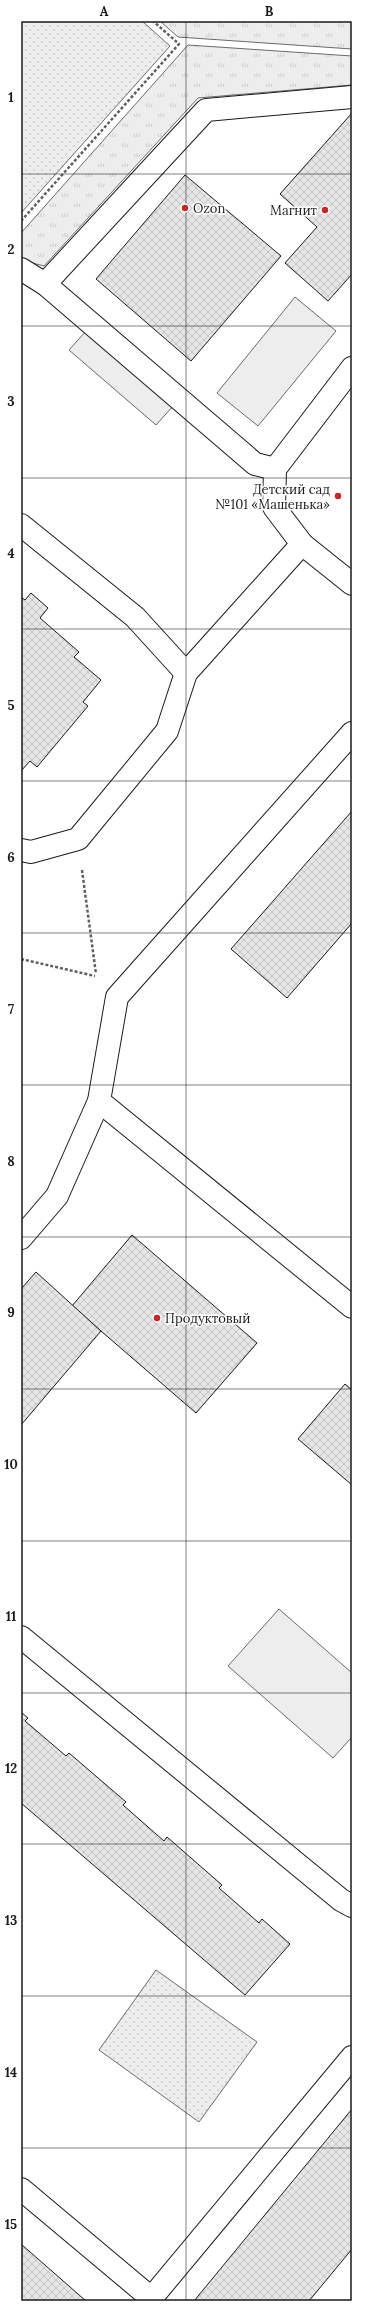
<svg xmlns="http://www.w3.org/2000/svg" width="373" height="2322" font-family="Lora,serif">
  <defs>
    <pattern id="grass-tufts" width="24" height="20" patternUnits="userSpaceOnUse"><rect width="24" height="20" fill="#ededed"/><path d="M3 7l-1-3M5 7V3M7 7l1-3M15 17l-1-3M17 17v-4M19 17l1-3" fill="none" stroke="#cbcbcb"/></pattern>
    <pattern id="park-dots" width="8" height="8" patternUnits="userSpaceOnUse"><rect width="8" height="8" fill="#ededed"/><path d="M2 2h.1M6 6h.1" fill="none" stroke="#cbcbcb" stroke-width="1.8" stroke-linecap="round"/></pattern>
    <pattern id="building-cross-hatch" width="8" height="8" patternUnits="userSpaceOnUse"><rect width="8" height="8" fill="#e6e6e6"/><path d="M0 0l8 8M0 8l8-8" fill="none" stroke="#c5c5c5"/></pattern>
  </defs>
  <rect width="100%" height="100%" fill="#fff"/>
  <g fill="url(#grass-tufts)" stroke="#6a6a6a">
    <polygon points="160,21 352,21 352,49 178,37"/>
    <polygon points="188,45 352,56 352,85 198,98 44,266 21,260 21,233"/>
  </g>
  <g fill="url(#park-dots)" stroke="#6a6a6a">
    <polygon points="21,21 142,21 170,46 21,213"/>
    <polygon points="156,1970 257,2042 199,2122 99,2050"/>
  </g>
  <g fill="#ededed" stroke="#6a6a6a">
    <polygon points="295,297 336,331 258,426 217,393"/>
    <polygon points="87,330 174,405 156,425 69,350"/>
    <polygon points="279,1609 352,1673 352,1737 333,1758 228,1666"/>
  </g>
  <g fill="url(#building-cross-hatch)" stroke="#1a1a1a">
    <polygon points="352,113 352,274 328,301 285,263 317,227 280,194"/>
    <polygon points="185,175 281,256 191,361 96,279"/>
    <polygon points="31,593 48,608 40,618 79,652 74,657 101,680 83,702 88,706 37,767 30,761 21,771 21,597 25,600"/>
    <polygon points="352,811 352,923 287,998 231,949"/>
    <polygon points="132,1235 257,1343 196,1413 72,1306"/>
    <polygon points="36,1272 101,1331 21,1425 21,1289"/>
    <polygon points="345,1384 352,1390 352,1485 298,1439"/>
    <polygon points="21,1712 28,1718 25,1721 66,1756 69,1753 126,1802 123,1805 164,1841 167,1837 222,1885 219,1888 259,1923 262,1919 290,1944 245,1995 21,1803"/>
    <polygon points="352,2109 352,2249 309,2301 194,2301"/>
    <polygon points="21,2244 86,2301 21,2301"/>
  </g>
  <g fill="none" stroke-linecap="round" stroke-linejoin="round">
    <defs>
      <g id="minor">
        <polyline points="21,269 45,284 255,464 275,469"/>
        <polyline points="45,284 206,110 352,97"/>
        <polyline points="352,368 275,469 274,507 302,544 352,584"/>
        <polyline points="21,525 135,617 186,673"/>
        <polyline points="21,850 31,852 78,839 167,731 186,673 302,544"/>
        <polyline points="99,1101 352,1307"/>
        <polyline points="21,1238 57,1196 99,1101 117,997 352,733"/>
        <polyline points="21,1637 341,1900 352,1906"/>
        <polyline points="21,2189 151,2298"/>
        <polyline points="149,2301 352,2057"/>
      </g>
    </defs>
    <use href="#minor" stroke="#1a1a1a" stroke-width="24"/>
    <g stroke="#5f5f5f" stroke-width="2.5" stroke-dasharray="3 2" stroke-linecap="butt">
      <polyline points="21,221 179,44 153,21"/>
      <polyline points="82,870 96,974"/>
      <polyline points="21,959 95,976"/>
    </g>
    <use href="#minor" stroke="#fff" stroke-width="22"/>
  </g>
  <path fill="none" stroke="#1a1a1a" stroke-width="1" stroke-opacity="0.55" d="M186 21V2301M21 174H352M21 326H352M21 478H352M21 629H352M21 781H352M21 933H352M21 1085H352M21 1237H352M21 1389H352M21 1541H352M21 1693H352M21 1844H352M21 1996H352M21 2148H352"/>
  <g fill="#c62828" stroke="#fff" stroke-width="1.5">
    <circle cx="185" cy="208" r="4"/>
    <circle cx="325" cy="210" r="4"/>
    <circle cx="338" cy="496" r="4"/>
    <circle cx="157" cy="1318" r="4"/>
  </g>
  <g text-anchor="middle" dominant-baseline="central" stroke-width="3" stroke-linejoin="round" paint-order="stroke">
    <g font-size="13" fill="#1a1a1a" stroke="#fff" text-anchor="start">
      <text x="193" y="208">Ozon</text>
      <text x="317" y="210" text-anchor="end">Магнит</text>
      <text x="330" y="489" text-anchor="end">Детский сад<tspan x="330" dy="15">№101 «Машенька»</tspan></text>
      <text x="165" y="1318">Продуктовый</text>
    </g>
  </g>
  <rect width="373" height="2322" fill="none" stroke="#ffffff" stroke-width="44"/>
  <rect x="22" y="22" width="329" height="2278" fill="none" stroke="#1a1a1a" stroke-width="1.5"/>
  <g font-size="13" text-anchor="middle" font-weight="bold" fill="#1a1a1a">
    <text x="104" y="16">A</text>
    <text x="269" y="16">B</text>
    <text x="11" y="102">1</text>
    <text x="11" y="254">2</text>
    <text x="11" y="406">3</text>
    <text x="11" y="558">4</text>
    <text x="11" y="710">5</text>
    <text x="11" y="862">6</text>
    <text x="11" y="1014">7</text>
    <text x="11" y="1166">8</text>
    <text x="11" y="1317">9</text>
    <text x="11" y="1469">10</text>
    <text x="11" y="1621">11</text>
    <text x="11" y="1773">12</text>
    <text x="11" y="1925">13</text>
    <text x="11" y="2077">14</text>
    <text x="11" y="2229">15</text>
  </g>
</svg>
